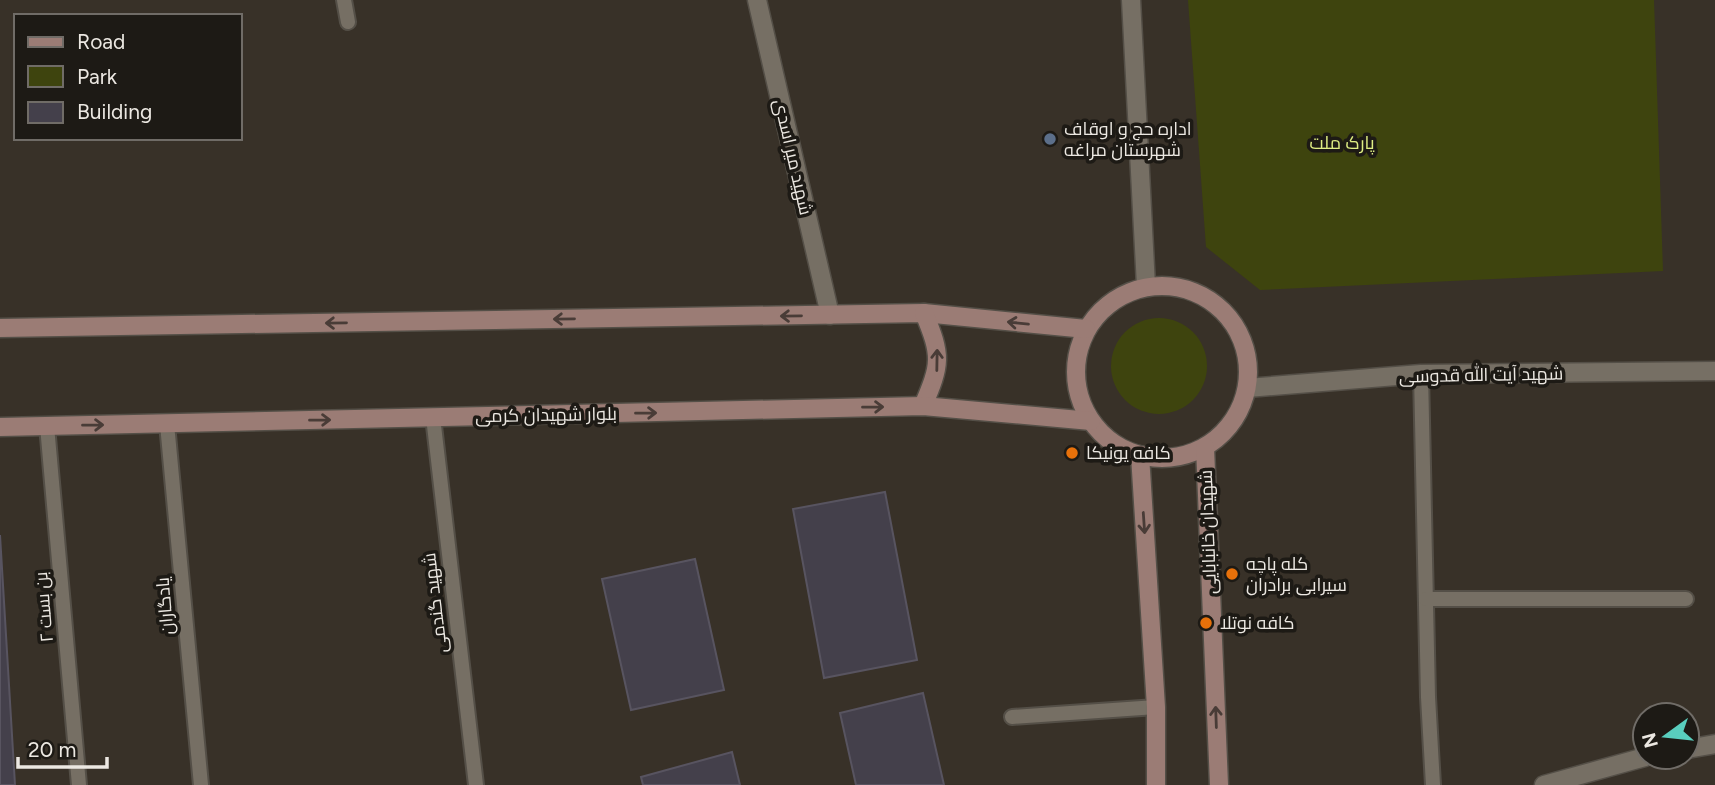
<svg xmlns="http://www.w3.org/2000/svg" width="1715" height="785" font-family="Figtree,Cairo,sans-serif">
  <rect width="100%" height="100%" fill="#383128"/>
  <g fill="#3e440e">
    <polygon points="1188,0 1654,0 1663,271 1260,290 1206,247"/>
    <circle cx="1159" cy="366" r="48"/>
  </g>
  <g fill="#44404b" stroke="#585460" stroke-width="2">
    <polygon points="885,492 917,660 824,678 793,509"/>
    <polygon points="0,535 15,785 0,785"/>
    <polygon points="695,559 724,690 631,710 602,579"/>
    <polygon points="923,693 944,785 856,785 840,713"/>
    <polygon points="732,752 740,785 643,785 641,777"/>
  </g>
  <g fill="none" stroke-linecap="round" stroke-linejoin="round">
    <defs>
      <g id="service">
        <polyline points="344,0 348,22"/>
        <polyline points="1421,374 1428,697 1433,785"/>
        <polyline points="433,417 476,785"/>
        <polyline points="167,424 201,785"/>
        <polyline points="47,426 79,785"/>
        <polyline points="1426,599 1686,599"/>
        <polyline points="1012,717 1156,707"/>
      </g>
      <g id="minor">
        <polyline points="757,0 830,315"/>
        <polyline points="1687,749 1715,744"/>
        <polyline points="1544,785 1645,757"/>
      </g>
      <g id="tertiary">
        <polyline points="1131,0 1146,286"/>
        <polyline points="1247,388 1421,374 1715,371"/>
      </g>
      <g id="secondary">
        <circle cx="1162" cy="372" r="86"/>
        <polyline points="0,328 924,313 1086,329"/>
        <path d="M923 406C941 364 942 356 924 313"/>
        <polyline points="0,427 923,406 1091,421"/>
        <polyline points="1205,447 1219,785"/>
        <polyline points="1140,455 1156,707 1156,785"/>
      </g>
    </defs>
    <use href="#service" stroke="#544f47" stroke-width="18"/>
    <use href="#minor" stroke="#544f47" stroke-width="21"/>
    <use href="#tertiary" stroke="#544f47" stroke-width="21"/>
    <use href="#secondary" stroke="#544f47" stroke-width="21"/>
    <use href="#service" stroke="#766f64" stroke-width="14"/>
    <use href="#minor" stroke="#766f64" stroke-width="18"/>
    <use href="#tertiary" stroke="#766f64" stroke-width="18"/>
    <use href="#secondary" stroke="#9b7c75" stroke-width="18"/>
  </g>
  <defs><path id="oneway-shaft" d="M-6 0H5M1.5-3L5.5 0L1.5 3" fill="none" stroke-width="1.6" stroke-linecap="round" stroke-linejoin="round" transform="scale(1.75)"/></defs>
  <g stroke="#493c37">
    <use href="#oneway-shaft" transform="translate(791 316) rotate(179)"/>
    <use href="#oneway-shaft" transform="translate(564 319) rotate(179)"/>
    <use href="#oneway-shaft" transform="translate(336 323) rotate(179)"/>
    <use href="#oneway-shaft" transform="translate(1018 323) rotate(-174)"/>
    <use href="#oneway-shaft" transform="translate(937 360) rotate(-89)"/>
    <use href="#oneway-shaft" transform="translate(873 407) rotate(-1)"/>
    <use href="#oneway-shaft" transform="translate(646 413) rotate(-1)"/>
    <use href="#oneway-shaft" transform="translate(320 420) rotate(-1)"/>
    <use href="#oneway-shaft" transform="translate(93 425) rotate(-1)"/>
    <use href="#oneway-shaft" transform="translate(1144 523) rotate(86)"/>
    <use href="#oneway-shaft" transform="translate(1216 717) rotate(-92)"/>
  </g>
  <circle fill="#5c6f8a" stroke="#1d1a15" stroke-width="2.5" cx="1050" cy="139" r="7"/>
  <g fill="#e8710a" stroke="#1d1a15" stroke-width="2.5">
    <circle cx="1072" cy="453" r="7"/>
    <circle cx="1232" cy="574" r="7"/>
    <circle cx="1206" cy="623" r="7"/>
  </g>
  <g text-anchor="middle" dominant-baseline="central" stroke-width="7" stroke-linejoin="round" paint-order="stroke">
    <g font-size="18" fill="#ece8e2" stroke="#1d1a15" text-anchor="start">
      <text x="1064" y="129">اداره حج و اوقاف<tspan x="1064" dy="21">شهرستان مراغه</tspan></text>
      <text x="1086" y="453">کافه یونیکا</text>
      <text x="1246" y="564">کله پاچه<tspan x="1246" dy="21">سیرابی برادران</tspan></text>
      <text x="1220" y="623">کافه نوتلا</text>
    </g>
    <g font-size="18" fill="#dfee83" stroke="#1d1a15">
      <text x="1342" y="143">پارک ملت</text>
    </g>
    <g font-size="18" fill="#ece8e2" stroke="#1d1a15">
      <text transform="translate(793 157) rotate(77)">شهید میر اسدی</text>
      <text transform="translate(1481 375) rotate(-1)">شهید آیت الله قدوسی</text>
      <text transform="translate(546 415) rotate(-1)">بلوار شهیدان کرمی</text>
      <text transform="translate(1208 532) rotate(-92)">شهیدان خانبابایی</text>
      <text transform="translate(435 603) rotate(-97)">شهید گندمی</text>
      <text transform="translate(165 606) rotate(-95)">یادگاران</text>
      <text transform="translate(44 607) rotate(-95)">بن بست ۲</text>
    </g>
  </g>
  <rect x="14" y="14" width="228" height="126" fill="#1d1a15" stroke="#706c67" stroke-width="2"/>
  <rect x="28" y="37" width="35" height="10" fill="#9b7c75" stroke="#706c67" stroke-width="2"/>
  <text x="77" y="49" font-size="21" fill="#ece8e2">Road</text>
  <rect x="28" y="66" width="35" height="21" fill="#3e440e" stroke="#706c67" stroke-width="2"/>
  <text x="77" y="84" font-size="21" fill="#ece8e2">Park</text>
  <rect x="28" y="102" width="35" height="21" fill="#44404b" stroke="#706c67" stroke-width="2"/>
  <text x="77" y="119" font-size="21" fill="#ece8e2">Building</text>
  <g transform="translate(1666 736) rotate(255)"><circle r="33" fill="#1d1a15" stroke="#706c67" stroke-width="2"/>
  <path d="M0-5L12 26L0 18L-12 26Z" fill="#59cebe"/>
  <text y="-10" font-size="19" font-weight="bold" text-anchor="middle" fill="#ece8e2">N</text>
  </g>
  <path d="M18 757v10h89v-10" fill="none" stroke="#ece8e2" stroke-width="3.5"/>
  <text x="28" y="757" font-size="21" fill="#ece8e2" stroke="#1d1a15" stroke-width="5" paint-order="stroke">20 m</text>
</svg>
